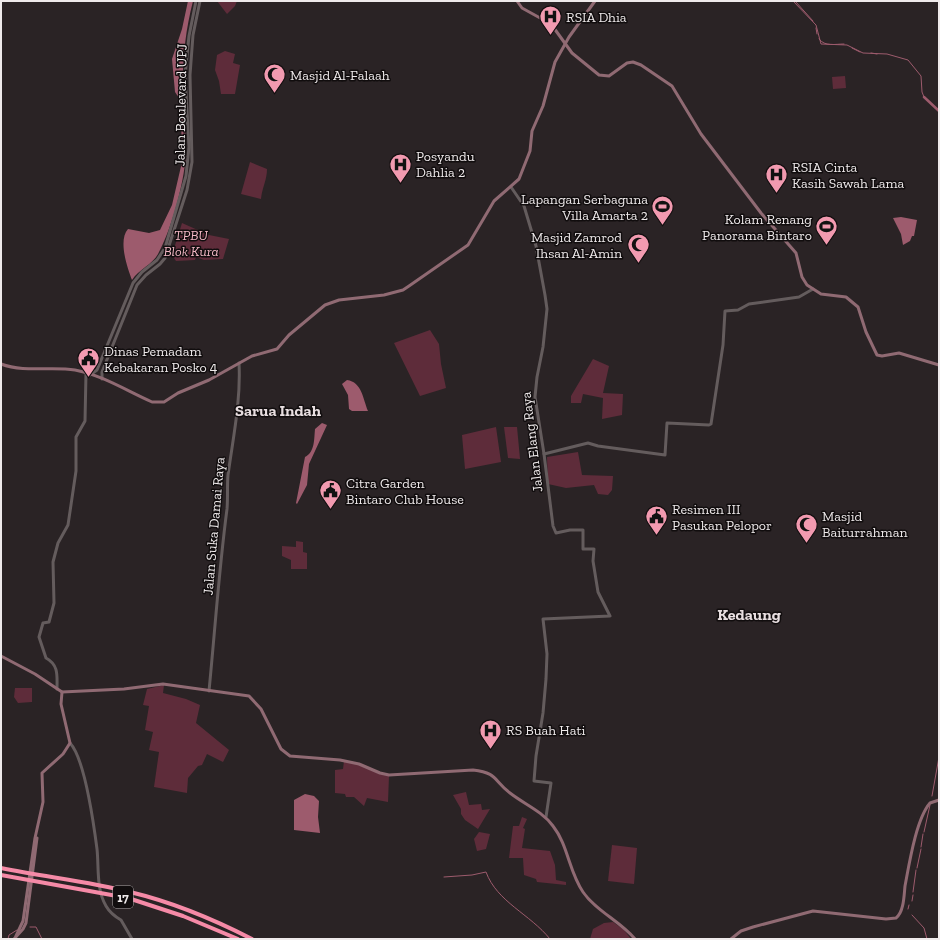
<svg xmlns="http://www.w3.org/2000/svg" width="940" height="940" font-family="'Zilla Slab',serif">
  <rect width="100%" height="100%" fill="#2a2325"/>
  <g fill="#5e2c3a">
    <polygon points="217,1 237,1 235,6 227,14"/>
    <polygon points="225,51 235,54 233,63 240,65 235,94 221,94 219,81 215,70 217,55"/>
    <polygon points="845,76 846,88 833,89 832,77"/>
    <path d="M250 162 267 169C267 180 262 188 261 199L241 194Z"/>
    <polygon points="182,223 209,235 229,239 223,259 204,260 196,257 195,260 176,261 172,255"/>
    <polygon points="430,330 439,344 441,364 446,388 420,396 394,343"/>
    <polygon points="593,359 609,366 603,393 623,394 622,415 602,419 603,398 583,394 581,403 571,403 571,396"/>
    <polygon points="496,427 501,462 465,469 462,435"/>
    <polygon points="504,427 517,427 520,459 508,458"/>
    <polygon points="578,452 582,475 613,476 612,490 608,495 598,494 594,485 566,488 548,484 547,457"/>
    <polygon points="296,541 303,542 303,552 307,553 307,569 291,569 291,560 282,556 282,546 296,547"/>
    <polygon points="164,685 163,693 186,699 200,705 196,723 229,750 223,762 207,754 202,765 198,766 188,778 187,793 154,787 159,752 149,750 153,732 145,730 149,706 143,705 147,689"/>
    <polygon points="15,688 32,688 32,702 18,703 14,697"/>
    <polygon points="344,761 355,763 389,776 388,802 367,798 364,806 354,797 346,797 345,794 335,793 335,770 343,769"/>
    <polygon points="466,792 469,805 481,804 482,810 490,809 478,829 465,820 461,814 461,809 453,795"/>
    <polygon points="522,817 527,819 523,828 525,829 522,848 550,851 555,865 556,880 566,882 566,885 537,882 536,879 524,875 523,858 509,858 513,826 519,826"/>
    <polygon points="479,832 490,834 486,849 477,851 474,839"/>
    <polygon points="612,845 637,848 634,884 608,881"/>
    <polygon points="613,922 624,930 631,939 590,939 593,929 604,923"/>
  </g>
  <g fill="#9d5b6d">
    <path d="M188 1H193C185 32 182 63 183 95 183 113 186 131 186 149 186 177 172 228 159 252 154 264 139 269 132 280 127 267 118 240 128 229L149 233 160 230 172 205 182 162 181 114 179 110V98L175 92 172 59 182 29Z"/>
    <polygon points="901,217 917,220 914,236 912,236 910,241 903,245 901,234 893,218"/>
    <path d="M347 380C362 382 363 399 368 411H352L349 409 348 395 342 384Z"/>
    <path d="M322 423 327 425 309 464 307 485 297 504 296 503 305 457C315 452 314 439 315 429Z"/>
    <polygon points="305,794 314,796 319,801 318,817 320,833 294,830 294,800"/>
  </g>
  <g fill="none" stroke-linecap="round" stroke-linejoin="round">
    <g stroke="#9d5b6d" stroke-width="1">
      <polyline points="793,1 816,25 821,44 847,45 863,53 887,54 908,60 921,76 922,92 924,97"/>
      <polyline points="795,1 813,21"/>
      <polyline points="816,28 817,34"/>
      <path d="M819 39C825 47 835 44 844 44"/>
      <polyline points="852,48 860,52"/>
      <polyline points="871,53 877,54"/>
      <polyline points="932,796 939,757"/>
      <polyline points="924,832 930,805"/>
      <polyline points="921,847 923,834"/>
      <polyline points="917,868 921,849"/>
      <path d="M444 877 472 875 486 872C497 902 530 914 550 939"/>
      <polyline points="913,892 916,870"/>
      <polyline points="912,901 913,895"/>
      <polyline points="908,909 909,905"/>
      <polyline points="912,915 924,928 927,939"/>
      <polyline points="30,927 36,927 42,939"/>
      <polyline points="8,939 9,935 17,930"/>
    </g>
    <polyline stroke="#9d5b6d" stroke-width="2.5" points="924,97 939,111"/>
    <g stroke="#645c5d" stroke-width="3">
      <polyline points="511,187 524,206 536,246 545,295 547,309 543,347 537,377 535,397 544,454 553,526 556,533 570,530 583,530 583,549 594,549 593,561 598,592 610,616 543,619 547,654 546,679 543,713 536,756 534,781 551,783 546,817"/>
      <polyline points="90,375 97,370 133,283 142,272 157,260 165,248 186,176 189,147 185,75 189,36 196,1"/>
      <polyline points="102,379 102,372 137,285 146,275 160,264 165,258 187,190 192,162 190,75 193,35 200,1"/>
      <polyline points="544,454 588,443 598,446 665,455 667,423 709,425 711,424 723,345 725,311 738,310 749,304 799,297 813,289"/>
      <path d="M57 689C57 676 59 665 46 658L39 637 43 623 49 622 54 603 53 562 58 543 68 525 76 471V437L85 421 86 373"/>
      <path d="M209 691C215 630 219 569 227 509 228 498 227 486 228 475 233 438 241 401 239 363"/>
      <path d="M70 743C85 759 94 826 97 849 99 867 96 889 106 906 110 913 114 916 121 920L132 939"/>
    </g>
    <g stroke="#906a73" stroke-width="3">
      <polyline points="517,1 522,8 551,24 572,53 599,75 609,76 627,63 633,62 641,65 672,86 701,134 761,213 796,253 802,277 807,285 821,294 846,297 858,307 866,332 877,355 882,356 899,353 939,365"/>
      <path d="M1 364C25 373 51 366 75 370 102 375 127 391 152 402H164L178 393 209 380 252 356 277 349 289 335 325 305 339 300 384 295 403 290 409 286 468 245 494 201 519 179 530 151 532 131 543 106 555 62 569 37 595 1"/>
      <path d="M1 656 35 674 62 692 124 689 163 684 249 696 261 709 281 749 290 756 340 760 359 764 380 773 389 775 473 770C498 773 493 780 510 793 524 804 542 811 553 826 568 845 569 872 583 892 596 911 620 921 635 939"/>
      <polyline points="16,936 23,921 35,838 43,802 42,773 63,754 70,743 61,704 62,692"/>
      <polyline points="14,939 23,929 26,923 37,838"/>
      <path d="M731 939 741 931 753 927 813 911 886 919 896 918C904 912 904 895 905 886 909 865 916 819 930 803L939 800"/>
    </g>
    <g stroke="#f58aa7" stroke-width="4">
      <path d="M1 868C44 877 87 881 130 892 172 902 213 919 252 939"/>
      <polyline points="1,875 128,898 183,916 238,939"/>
    </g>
  </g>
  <defs>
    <symbol id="hospital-pin" viewBox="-11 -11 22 30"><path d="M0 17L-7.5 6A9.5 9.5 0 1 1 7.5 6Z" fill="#f29ab0" stroke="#110d0e"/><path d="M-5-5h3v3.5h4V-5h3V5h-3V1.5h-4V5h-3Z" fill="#111"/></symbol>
    <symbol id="mosque-pin" viewBox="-11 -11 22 30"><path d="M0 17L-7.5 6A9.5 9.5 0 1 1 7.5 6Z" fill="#f29ab0" stroke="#110d0e"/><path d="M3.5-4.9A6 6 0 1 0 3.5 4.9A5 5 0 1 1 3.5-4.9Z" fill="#111"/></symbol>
    <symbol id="stadium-pin" viewBox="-11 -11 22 30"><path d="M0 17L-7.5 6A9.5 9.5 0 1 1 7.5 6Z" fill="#f29ab0" stroke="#110d0e"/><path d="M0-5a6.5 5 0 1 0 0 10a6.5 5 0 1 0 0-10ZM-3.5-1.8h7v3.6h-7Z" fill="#111"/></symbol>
    <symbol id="civic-pin" viewBox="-11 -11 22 30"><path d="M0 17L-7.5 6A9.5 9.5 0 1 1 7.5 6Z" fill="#f29ab0" stroke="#110d0e"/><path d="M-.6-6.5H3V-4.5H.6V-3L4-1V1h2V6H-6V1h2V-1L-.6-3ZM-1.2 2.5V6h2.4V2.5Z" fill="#111"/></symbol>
  </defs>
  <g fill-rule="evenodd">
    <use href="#hospital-pin" x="538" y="4" width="25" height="34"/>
    <use href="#mosque-pin" x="262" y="62" width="25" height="34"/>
    <use href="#hospital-pin" x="388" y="152" width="25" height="34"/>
    <use href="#hospital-pin" x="764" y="162" width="25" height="34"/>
    <use href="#stadium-pin" x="650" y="194" width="25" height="34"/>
    <use href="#stadium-pin" x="814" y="214" width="25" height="34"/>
    <use href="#mosque-pin" x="626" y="232" width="25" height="34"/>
    <use href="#civic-pin" x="76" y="346" width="25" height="34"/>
    <use href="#civic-pin" x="318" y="478" width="25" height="34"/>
    <use href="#civic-pin" x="644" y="504" width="25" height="34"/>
    <use href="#mosque-pin" x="794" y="512" width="25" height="34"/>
    <use href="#hospital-pin" x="478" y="718" width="25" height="34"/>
  </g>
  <g text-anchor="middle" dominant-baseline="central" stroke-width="3" stroke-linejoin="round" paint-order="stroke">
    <rect fill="#110d0e" stroke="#aca8a9" stroke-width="1" x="113" y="886" width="20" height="22" rx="3"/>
    <g font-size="13" font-weight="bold" fill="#efeaeb">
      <text x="123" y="897">17</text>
    </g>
    <g font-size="14" fill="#efeaeb" stroke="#110d0e" text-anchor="start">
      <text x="566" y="17">RSIA Dhia</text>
      <text x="290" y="75">Masjid Al-Falaah</text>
      <text x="416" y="156">Posyandu<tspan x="416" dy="16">Dahlia 2</tspan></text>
      <text x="792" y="167">RSIA Cinta<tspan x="792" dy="16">Kasih Sawah Lama</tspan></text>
      <text x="648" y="199" text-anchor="end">Lapangan Serbaguna<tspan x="648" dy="16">Villa Amarta 2</tspan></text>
      <text x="812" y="219" text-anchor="end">Kolam Renang<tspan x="812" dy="16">Panorama Bintaro</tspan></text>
      <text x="622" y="237" text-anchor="end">Masjid Zamrod<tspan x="622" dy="16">Ihsan Al-Amin</tspan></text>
      <text x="104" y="351">Dinas Pemadam<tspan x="104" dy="16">Kebakaran Posko 4</tspan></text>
      <text x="346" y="483">Citra Garden<tspan x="346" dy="16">Bintaro Club House</tspan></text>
      <text x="672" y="509">Resimen III<tspan x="672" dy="16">Pasukan Pelopor</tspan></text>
      <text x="822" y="516">Masjid<tspan x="822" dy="16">Baiturrahman</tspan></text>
      <text x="506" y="730">RS Buah Hati</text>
    </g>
    <g font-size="14" fill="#efeaeb" stroke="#110d0e">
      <text transform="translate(181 105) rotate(-89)">Jalan Boulevard UPJ</text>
      <text transform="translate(532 442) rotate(-97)">Jalan Elang Raya</text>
      <text transform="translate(214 526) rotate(-85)">Jalan Suka Damai Raya</text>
    </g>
    <g font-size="14" font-style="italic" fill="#f3b8c5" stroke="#110d0e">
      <text x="191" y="235">TPBU<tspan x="191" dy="16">Blok Kura</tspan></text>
    </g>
    <g font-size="16" font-weight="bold" fill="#e9dfe1" stroke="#110d0e">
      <text x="278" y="410">Sarua Indah</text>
      <text x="749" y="614">Kedaung</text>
    </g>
  </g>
  <rect width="940" height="940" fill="none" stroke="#efeaeb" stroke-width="4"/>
</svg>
